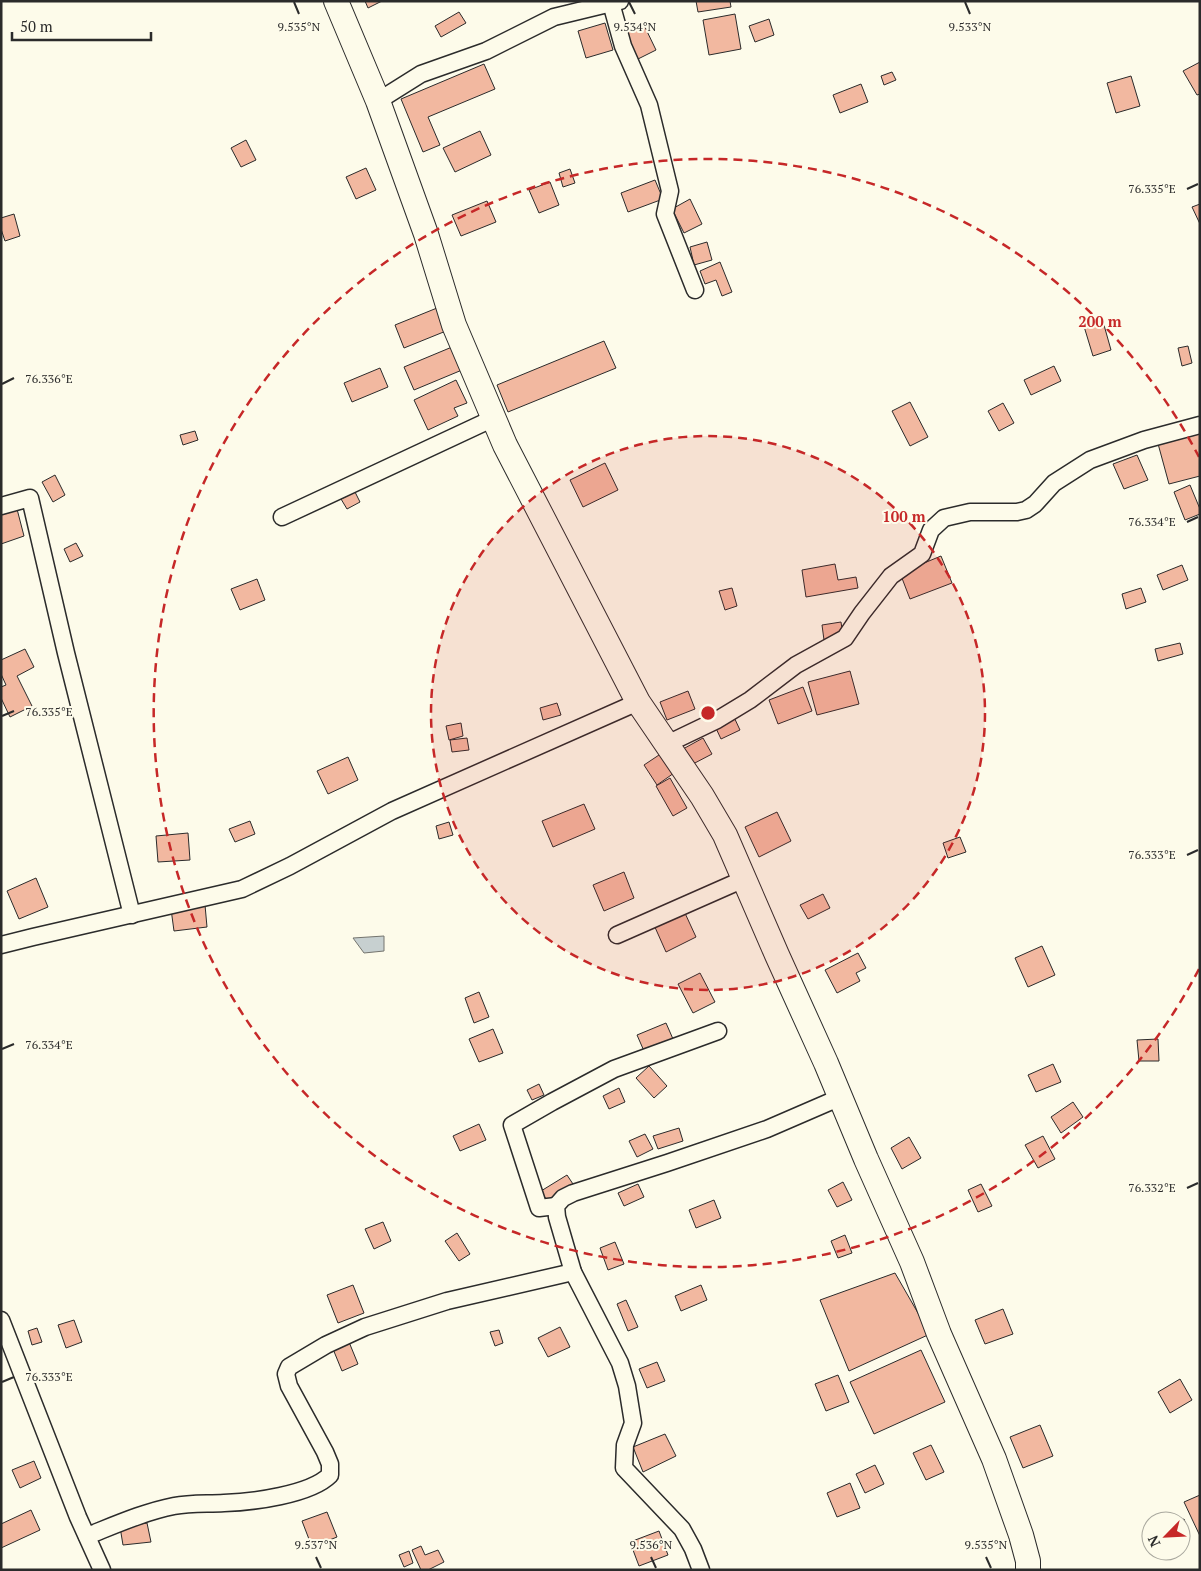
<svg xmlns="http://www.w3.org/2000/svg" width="1201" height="1571" font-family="'PT Serif',serif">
  <rect width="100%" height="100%" fill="#fdfbea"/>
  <polygon fill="#c7d0d0" stroke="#74746e" points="384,936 384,951 364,953 353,938"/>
  <g fill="#f2b8a0" stroke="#2b2b2b">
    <polygon points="365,1 382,1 368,8"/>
    <polygon points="696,1 730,1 731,7 698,12"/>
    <polygon points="459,12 466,23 441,37 435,26"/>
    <polygon points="735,14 741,49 709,55 703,20"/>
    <polygon points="769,19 774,35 755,42 749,26"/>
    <polygon points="605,23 613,50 586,58 578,31"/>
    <polygon points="643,23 656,50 636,60 623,33"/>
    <polygon points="1200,62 1200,94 1197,95 1183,71"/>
    <polygon points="484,64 495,89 428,117 440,145 423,152 401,99"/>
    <polygon points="892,72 896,80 884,85 881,76"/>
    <polygon points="1131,76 1140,106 1116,113 1107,83"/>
    <polygon points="861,84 868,102 840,113 833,95"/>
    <polygon points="480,131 491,155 455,172 443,148"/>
    <polygon points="246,140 256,160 241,167 231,148"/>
    <polygon points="366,168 376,190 356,199 346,177"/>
    <polygon points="570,169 575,183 563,187 559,173"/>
    <polygon points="655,180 663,199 628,212 621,193"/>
    <polygon points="550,182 559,205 539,213 529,190"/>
    <polygon points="690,199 702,224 684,233 672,209"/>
    <polygon points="487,201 496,222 461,236 452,215"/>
    <polygon points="1200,204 1200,224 1192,207"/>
    <polygon points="14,214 20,236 5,241 1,229 1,218"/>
    <polygon points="707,242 712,260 694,265 690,247"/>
    <polygon points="720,262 732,292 722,296 716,280 705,284 700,271"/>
    <polygon points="437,308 446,331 404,348 395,325"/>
    <polygon points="1102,318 1111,350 1093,356 1083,323"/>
    <polygon points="604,341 616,368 508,412 497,385"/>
    <polygon points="1188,346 1192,363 1182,366 1178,348"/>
    <polygon points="452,347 462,370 414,390 404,367"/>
    <polygon points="1054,366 1061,381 1031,395 1024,380"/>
    <polygon points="380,368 388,387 352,402 344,383"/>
    <polygon points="456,380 467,403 454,408 458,416 428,430 414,400"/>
    <polygon points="910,402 928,437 910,446 892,411"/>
    <polygon points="1003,403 1014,423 999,431 988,411"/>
    <polygon points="1200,428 1200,476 1169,484 1157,440"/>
    <polygon points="195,431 198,440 183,445 180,435"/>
    <polygon points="1137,455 1148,480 1124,489 1113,464"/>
    <polygon points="605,463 618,490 583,507 570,480"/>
    <polygon points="55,475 65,495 53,502 42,482"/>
    <polygon points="1190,485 1200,509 1200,514 1185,520 1174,492"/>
    <polygon points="355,492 360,502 347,509 341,499"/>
    <polygon points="17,509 24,536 1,544 1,515"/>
    <polygon points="76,543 83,556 70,562 64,549"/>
    <polygon points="941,556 952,583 910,599 900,573"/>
    <polygon points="835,564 838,580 856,577 858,588 806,597 802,570"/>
    <polygon points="1182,565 1188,580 1163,590 1157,575"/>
    <polygon points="257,579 265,600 240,610 231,589"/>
    <polygon points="732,588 737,606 725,610 719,591"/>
    <polygon points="1141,588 1146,602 1126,609 1122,594"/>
    <polygon points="841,622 843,636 824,640 822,625"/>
    <polygon points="1180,643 1183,654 1158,661 1155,649"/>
    <polygon points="25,649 34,667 17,676 32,706 10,717 1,698 1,687 6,685 1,674 1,660"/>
    <polygon points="850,671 859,704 817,715 808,682"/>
    <polygon points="803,687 812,711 778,724 769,700"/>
    <polygon points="688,691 695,709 667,720 660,702"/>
    <polygon points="557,703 561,715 543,720 540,708"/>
    <polygon points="733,715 740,730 721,739 714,724"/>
    <polygon points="461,723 463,736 449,740 446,726"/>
    <polygon points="467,738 469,750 452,752 450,740"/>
    <polygon points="703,738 712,754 691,765 683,749"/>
    <polygon points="662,753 674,773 657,785 644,765"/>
    <polygon points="348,757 358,780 328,794 317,771"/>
    <polygon points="670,778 687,808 673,816 656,786"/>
    <polygon points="584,804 595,829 553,847 542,821"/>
    <polygon points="777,812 791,841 759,857 745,827"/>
    <polygon points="250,821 255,834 235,842 229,829"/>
    <polygon points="449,822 453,835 439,839 436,826"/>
    <polygon points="188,833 190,860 158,862 156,836"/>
    <polygon points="960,837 966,852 948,858 943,843"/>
    <polygon points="624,872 634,898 604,911 593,885"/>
    <polygon points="36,878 48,907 19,919 7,891"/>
    <polygon points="823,894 830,908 808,919 800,905"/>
    <polygon points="205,905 207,927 174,931 171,909"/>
    <polygon points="684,911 696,937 666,952 654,925"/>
    <polygon points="1042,946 1055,975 1028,987 1015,958"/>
    <polygon points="858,953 866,968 856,973 860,981 837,993 825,970"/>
    <polygon points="700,973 715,1002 693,1013 678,984"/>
    <polygon points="479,992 489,1017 474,1023 465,998"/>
    <polygon points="666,1023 673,1039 644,1051 637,1035"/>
    <polygon points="493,1029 503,1053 479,1062 469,1039"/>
    <polygon points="1158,1039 1159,1061 1139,1061 1137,1040"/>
    <polygon points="1053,1064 1061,1082 1036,1092 1028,1075"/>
    <polygon points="649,1066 667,1086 654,1098 636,1078"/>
    <polygon points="539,1084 544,1095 532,1100 527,1090"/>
    <polygon points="619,1088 625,1102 609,1109 603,1096"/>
    <polygon points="1073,1102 1083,1117 1061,1133 1051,1117"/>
    <polygon points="479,1124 486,1140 460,1151 453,1136"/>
    <polygon points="679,1128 683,1141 658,1149 653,1136"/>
    <polygon points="645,1134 653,1149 637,1157 629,1141"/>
    <polygon points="1043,1136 1055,1159 1038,1168 1025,1145"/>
    <polygon points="909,1137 921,1158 902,1169 891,1148"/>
    <polygon points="567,1175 575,1187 548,1203 541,1191"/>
    <polygon points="843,1182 852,1200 837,1207 828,1190"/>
    <polygon points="638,1184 644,1197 624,1206 618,1193"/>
    <polygon points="981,1184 992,1206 978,1212 968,1190"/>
    <polygon points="714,1200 721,1218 696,1228 689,1210"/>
    <polygon points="383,1222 391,1241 374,1249 365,1229"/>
    <polygon points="457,1233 470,1254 459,1261 445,1241"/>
    <polygon points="845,1235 852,1253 838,1258 831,1241"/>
    <polygon points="615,1242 624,1264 608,1270 600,1248"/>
    <polygon points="895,1273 930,1334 849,1371 820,1300"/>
    <polygon points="353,1285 364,1313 338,1323 327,1295"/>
    <polygon points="701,1285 707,1300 681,1311 675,1296"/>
    <polygon points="626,1300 638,1327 628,1331 617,1304"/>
    <polygon points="1003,1309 1013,1334 985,1344 975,1320"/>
    <polygon points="74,1320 82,1342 66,1348 58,1325"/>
    <polygon points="560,1327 570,1347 548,1357 538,1338"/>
    <polygon points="37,1328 42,1342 32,1345 28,1331"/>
    <polygon points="499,1330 503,1343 495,1346 490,1332"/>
    <polygon points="349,1342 358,1364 342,1371 333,1349"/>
    <polygon points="921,1350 945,1402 874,1434 850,1382"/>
    <polygon points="657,1362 665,1381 647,1388 639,1369"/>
    <polygon points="838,1375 849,1402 826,1411 815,1384"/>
    <polygon points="1180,1379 1192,1400 1170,1413 1158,1392"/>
    <polygon points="1040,1425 1053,1456 1023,1468 1010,1437"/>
    <polygon points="665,1434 676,1456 643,1472 633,1447"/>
    <polygon points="931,1445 944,1472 926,1480 913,1453"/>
    <polygon points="34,1461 41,1478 20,1488 12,1470"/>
    <polygon points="875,1465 884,1484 865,1493 856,1474"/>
    <polygon points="850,1483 860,1508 837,1517 827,1493"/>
    <polygon points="1200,1495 1200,1536 1184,1502"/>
    <polygon points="31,1510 40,1530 1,1548 1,1524"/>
    <polygon points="327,1512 337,1537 312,1547 302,1521"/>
    <polygon points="1184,1519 1189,1532 1181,1536 1181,1521 1179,1521"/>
    <polygon points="147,1523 151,1542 123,1545 120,1527"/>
    <polygon points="659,1531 668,1555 639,1566 630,1542"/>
    <polygon points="1151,1535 1151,1551 1163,1551 1153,1556 1145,1538"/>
    <polygon points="421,1546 425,1555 438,1550 444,1562 428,1570 421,1570 412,1550"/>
    <polygon points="409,1551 413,1563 404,1567 399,1555"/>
  </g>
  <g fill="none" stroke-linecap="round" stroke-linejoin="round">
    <defs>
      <g id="minor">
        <polyline points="611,3 623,46 649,105 670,191 665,214 695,290"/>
        <polyline points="378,101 421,74 486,51 554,17 620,1"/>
        <polyline points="1,506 30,498 66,653 132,915"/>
        <polyline points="282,517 494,418"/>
        <polyline points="667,744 717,720 750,700 796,665 845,638 862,613 891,576 922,554 931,530 944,518 970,512 1017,512 1026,510 1035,504 1054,483 1090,460 1144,440 1200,425"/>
        <polyline points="617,935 744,879"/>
        <polyline points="1,945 33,937 242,889 290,866 392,811 638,702"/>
        <polyline points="556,1206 539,1208 512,1125 552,1102 614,1069 718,1031"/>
        <polyline points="1,1320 78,1517 102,1570"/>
        <path d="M87 1536C115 1525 144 1512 174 1506 190 1503 207 1504 224 1503 252 1502 310 1495 330 1475V1464L325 1452 289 1386 286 1374 289 1367 326 1345 365 1327 447 1301 573 1272"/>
        <polyline points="701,1570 693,1549 682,1529 624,1468 625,1445 633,1423 627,1386 620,1363 573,1272 557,1217 556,1206 563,1198 573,1193 667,1163 767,1129 841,1097"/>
      </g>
      <polyline id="secondary" points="336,1 378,101 426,234 454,325 505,445 638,702 702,796 725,835 777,955 826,1063 866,1159 912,1262 939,1334 994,1459 1021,1535 1028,1561 1028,1570"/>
    </defs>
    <use href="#minor" stroke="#2b2b2b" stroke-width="19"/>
    <use href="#secondary" stroke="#2b2b2b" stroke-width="26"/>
    <use href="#minor" stroke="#fdfbea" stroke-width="16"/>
    <use href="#secondary" stroke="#fdfbea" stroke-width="24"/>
  </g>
  <path fill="none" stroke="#2b2b2b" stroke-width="2" d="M294 2 299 14M629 2 635 14M965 2 970 14M1187 189 1198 184M2 384 14 378M1187 522 1198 517M2 716 14 711M1187 855 1198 850M2 1049 14 1044M1187 1188 1198 1183M2 1382 14 1377M316 1557 321 1568M651 1557 656 1568M986 1557 991 1568"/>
  <circle cx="708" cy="713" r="277" fill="#c62828" fill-opacity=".12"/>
  <g fill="none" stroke="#c62828" stroke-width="2.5" stroke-dasharray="9 6">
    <circle cx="708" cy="713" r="277"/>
    <path d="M1199 969A554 554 0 1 1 1199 457"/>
  </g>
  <g font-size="12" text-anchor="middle" fill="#2b2b2b" stroke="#fdfbea" stroke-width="4" stroke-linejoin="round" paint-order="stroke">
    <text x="970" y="31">9.533°N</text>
    <text x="299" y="31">9.535°N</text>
    <text x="635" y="31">9.534°N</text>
    <text x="1152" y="193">76.335°E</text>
    <text x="49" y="383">76.336°E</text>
    <text x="1152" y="526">76.334°E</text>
    <text x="49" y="716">76.335°E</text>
    <text x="1152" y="859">76.333°E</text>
    <text x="49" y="1049">76.334°E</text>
    <text x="1152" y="1192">76.332°E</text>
    <text x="49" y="1381">76.333°E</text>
    <text x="316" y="1549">9.537°N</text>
    <text x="651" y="1549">9.536°N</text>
    <text x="986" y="1549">9.535°N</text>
  </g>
  <circle cx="708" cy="713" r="8" fill="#c62828" stroke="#fdfbea" stroke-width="2.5"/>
  <g font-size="15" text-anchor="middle" font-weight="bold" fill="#c62828" stroke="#fdfbea" stroke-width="4" stroke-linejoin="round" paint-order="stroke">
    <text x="1100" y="327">200 m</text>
    <text x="904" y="522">100 m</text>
  </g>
  <rect width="1201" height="1571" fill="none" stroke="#2b2b2b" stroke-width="5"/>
  <g transform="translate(1166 1536) rotate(246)"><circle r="24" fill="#fdfbea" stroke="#a9a89e"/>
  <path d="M0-4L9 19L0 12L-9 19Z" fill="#c62828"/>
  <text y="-8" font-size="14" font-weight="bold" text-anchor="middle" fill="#2b2b2b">N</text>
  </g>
  <path d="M12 32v8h139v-8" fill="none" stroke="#2b2b2b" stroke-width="2.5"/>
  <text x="20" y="32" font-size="15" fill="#2b2b2b" stroke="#fdfbea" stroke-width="4" paint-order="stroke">50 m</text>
</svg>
